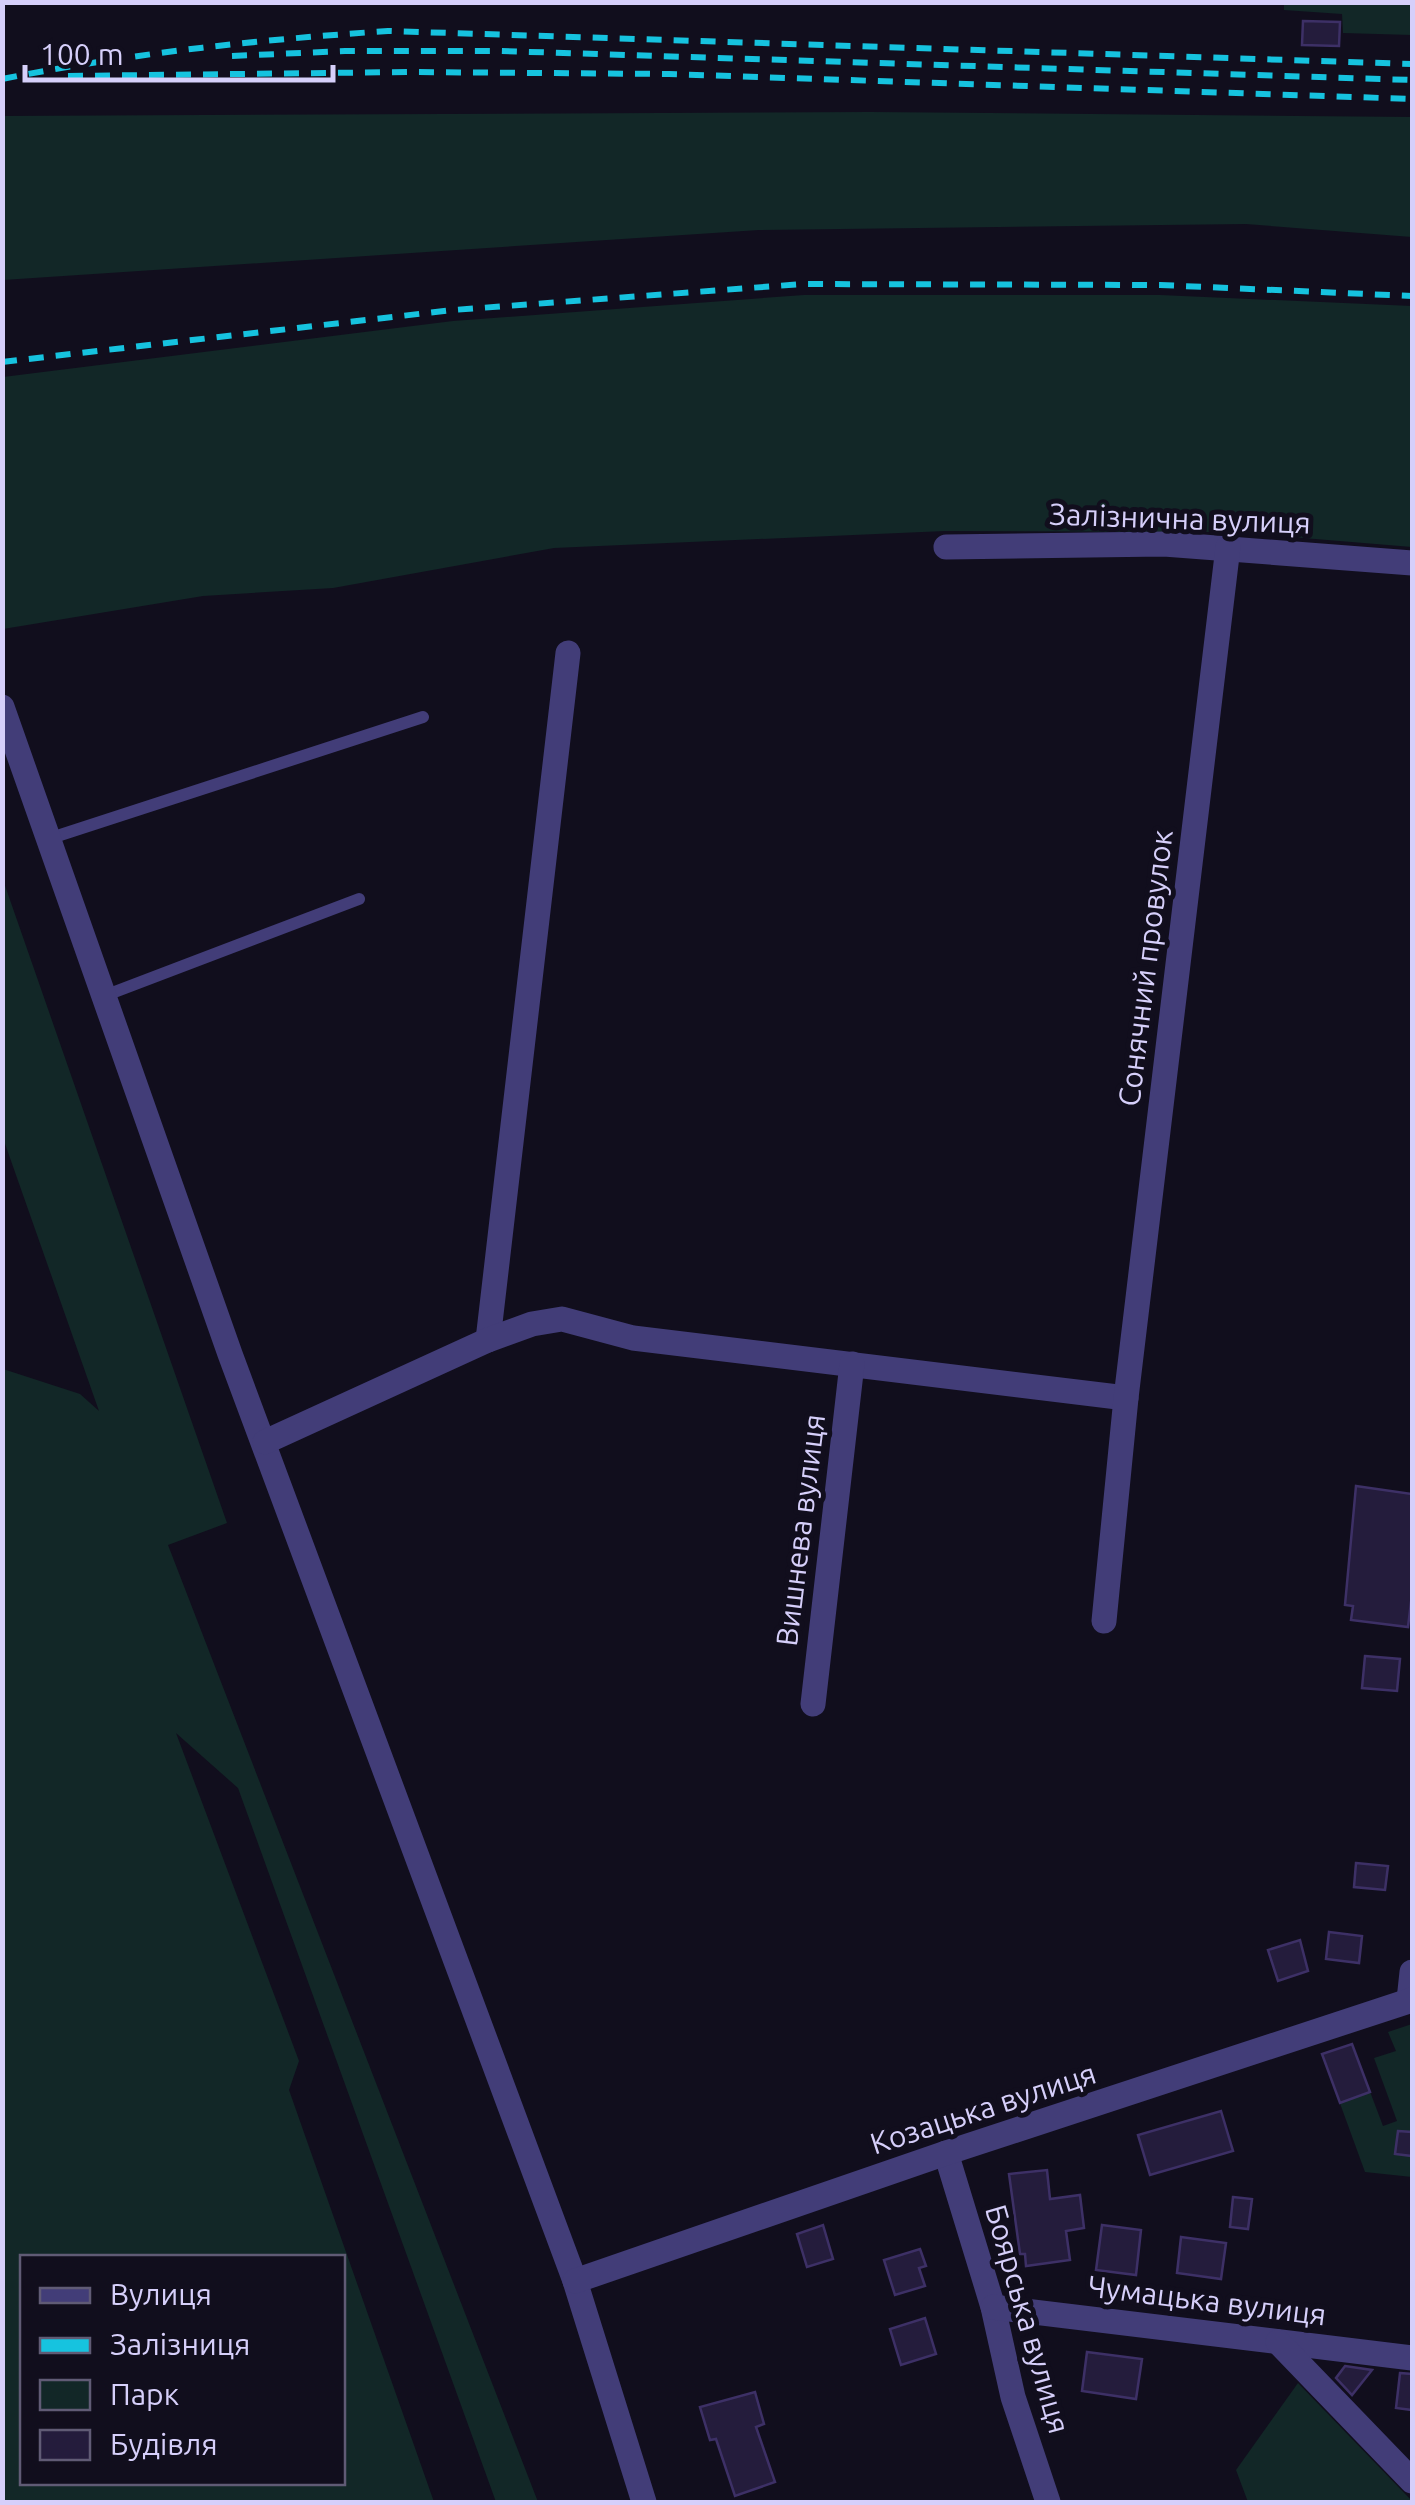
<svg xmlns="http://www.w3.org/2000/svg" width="1415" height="2505" font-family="Ubuntu,sans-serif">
  <rect width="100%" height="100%" fill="#110e1d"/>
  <g fill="#122727" fill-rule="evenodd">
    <polygon points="1284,3 1412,3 1412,35 1343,33 1342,14 1284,10"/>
    <polygon points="870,112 1412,117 1412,237 1246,224 759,230 3,280 3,116"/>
    <polygon points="804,295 1160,295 1412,306 1412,547 1230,532 945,531 554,548 333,588 203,596 3,629 3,377 453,321"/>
    <path d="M2 877 227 1523 168 1545 538 2502H496L238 1788 176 1733 299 2061 289 2090 434 2502H3V1369L80 1394 99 1411 3 1138ZM22 2258H342V2482H22Z"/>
    <polygon points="1412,2024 1412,2177 1365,2172 1322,2054 1352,2044 1383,2126 1397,2121 1374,2058 1396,2051 1388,2032"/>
    <polygon points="1298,2383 1412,2501 1412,2502 1248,2502 1236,2470"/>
  </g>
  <g fill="#241c3c" stroke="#3d3066" stroke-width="2.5">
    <polygon points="1303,21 1340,22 1339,46 1302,45"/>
    <polygon points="1356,1486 1412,1494 1412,1594 1408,1627 1351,1620 1353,1606 1345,1605"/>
    <polygon points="1365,1656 1400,1659 1397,1691 1362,1688"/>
    <polygon points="1356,1863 1388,1866 1385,1890 1354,1887"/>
    <polygon points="1329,1932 1362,1936 1359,1963 1326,1959"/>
    <polygon points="1300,1940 1308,1971 1278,1981 1268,1950"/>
    <polygon points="1352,2044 1370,2092 1340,2103 1322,2054"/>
    <polygon points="1221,2111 1233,2151 1150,2175 1138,2135"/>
    <polygon points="1398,2131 1412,2132 1412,2156 1395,2154"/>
    <polygon points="1047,2170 1050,2199 1080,2195 1084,2228 1066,2231 1070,2260 1026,2266 1025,2254 1020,2254 1009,2174"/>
    <polygon points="1233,2197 1252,2199 1248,2229 1230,2227"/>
    <polygon points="823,2225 833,2259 807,2267 797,2234"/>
    <polygon points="1102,2225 1141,2230 1136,2275 1096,2270"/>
    <polygon points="1181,2237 1226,2243 1221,2279 1177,2273"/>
    <polygon points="920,2249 926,2266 919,2268 925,2286 895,2295 884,2260"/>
    <polygon points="925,2318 936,2354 901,2365 890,2329"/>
    <polygon points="1087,2352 1142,2359 1136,2399 1082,2391"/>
    <polygon points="1345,2366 1372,2370 1352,2395 1336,2378"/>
    <polygon points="1400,2373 1412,2374 1412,2410 1396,2408"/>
    <polygon points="755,2392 764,2424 756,2427 775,2482 735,2496 716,2439 710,2440 700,2407"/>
  </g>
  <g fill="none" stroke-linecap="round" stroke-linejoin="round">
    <g stroke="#423d78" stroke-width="12">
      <polyline points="48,839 423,717"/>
      <polyline points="104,996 359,899"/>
    </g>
    <g stroke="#423d78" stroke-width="25">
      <polyline points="946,547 1164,544 1412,563"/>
      <polyline points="2,707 230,1354 575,2281 644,2502"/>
      <polyline points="488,1340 568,653"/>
      <polyline points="265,1442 488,1340 532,1324 562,1319 633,1338 1126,1398"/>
      <polyline points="1104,1621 1126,1398 1228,547"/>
      <polyline points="813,1704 852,1364"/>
      <polyline points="1409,2000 1412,1972"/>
      <polyline points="946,2153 993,2307 1013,2397 1048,2502"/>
      <polyline points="575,2281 946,2153 1412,2000"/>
      <polyline points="993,2307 1412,2358"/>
      <polyline points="1278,2342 1412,2481"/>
    </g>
    <g stroke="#16c3df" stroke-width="6" stroke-dasharray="15 12" stroke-linecap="butt">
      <polyline points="232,56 345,51 501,51 1412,80"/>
      <polyline points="68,76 408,72 669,74 1412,99"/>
      <path d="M2 79C134 53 255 40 388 31L1412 64"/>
      <polyline points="2,362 453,310 803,284 1160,285 1412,296"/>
    </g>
  </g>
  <g text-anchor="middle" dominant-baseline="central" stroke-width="10" stroke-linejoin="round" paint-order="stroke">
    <g font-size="30" fill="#d6cffa" stroke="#110e1d">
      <text transform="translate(1180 518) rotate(2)">Залізнична вулиця</text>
      <text transform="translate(1145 968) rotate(-83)">Сонячний провулок</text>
      <text transform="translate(800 1530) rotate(-83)">Вишнева вулиця</text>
      <text transform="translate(983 2108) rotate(-18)">Козацька вулиця</text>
      <text transform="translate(1207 2300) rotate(7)">Чумацька вулиця</text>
      <text transform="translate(1028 2319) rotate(74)">Боярська вулиця</text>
    </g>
  </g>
  <rect width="1415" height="2505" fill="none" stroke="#d6cffa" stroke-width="10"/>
  <rect x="20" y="2255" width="325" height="230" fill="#110e1d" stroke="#605b75" stroke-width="2.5"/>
  <rect x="40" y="2288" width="50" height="15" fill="#423d78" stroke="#605b75" stroke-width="2.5"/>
  <text x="110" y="2305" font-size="30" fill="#d6cffa">Вулиця</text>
  <rect x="40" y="2338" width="50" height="15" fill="#16c3df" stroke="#605b75" stroke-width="2.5"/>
  <text x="110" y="2355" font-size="30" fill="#d6cffa">Залізниця</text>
  <rect x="40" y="2380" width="50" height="30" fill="#122727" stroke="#605b75" stroke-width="2.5"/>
  <text x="110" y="2405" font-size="30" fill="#d6cffa">Парк</text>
  <rect x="40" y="2430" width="50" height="30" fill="#241c3c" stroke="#605b75" stroke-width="2.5"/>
  <text x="110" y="2455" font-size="30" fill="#d6cffa">Будівля</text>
  <path d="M25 65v15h308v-15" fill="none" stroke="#d6cffa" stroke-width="5"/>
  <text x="40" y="65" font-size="30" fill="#d6cffa" stroke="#110e1d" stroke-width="8" paint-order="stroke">100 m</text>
</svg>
